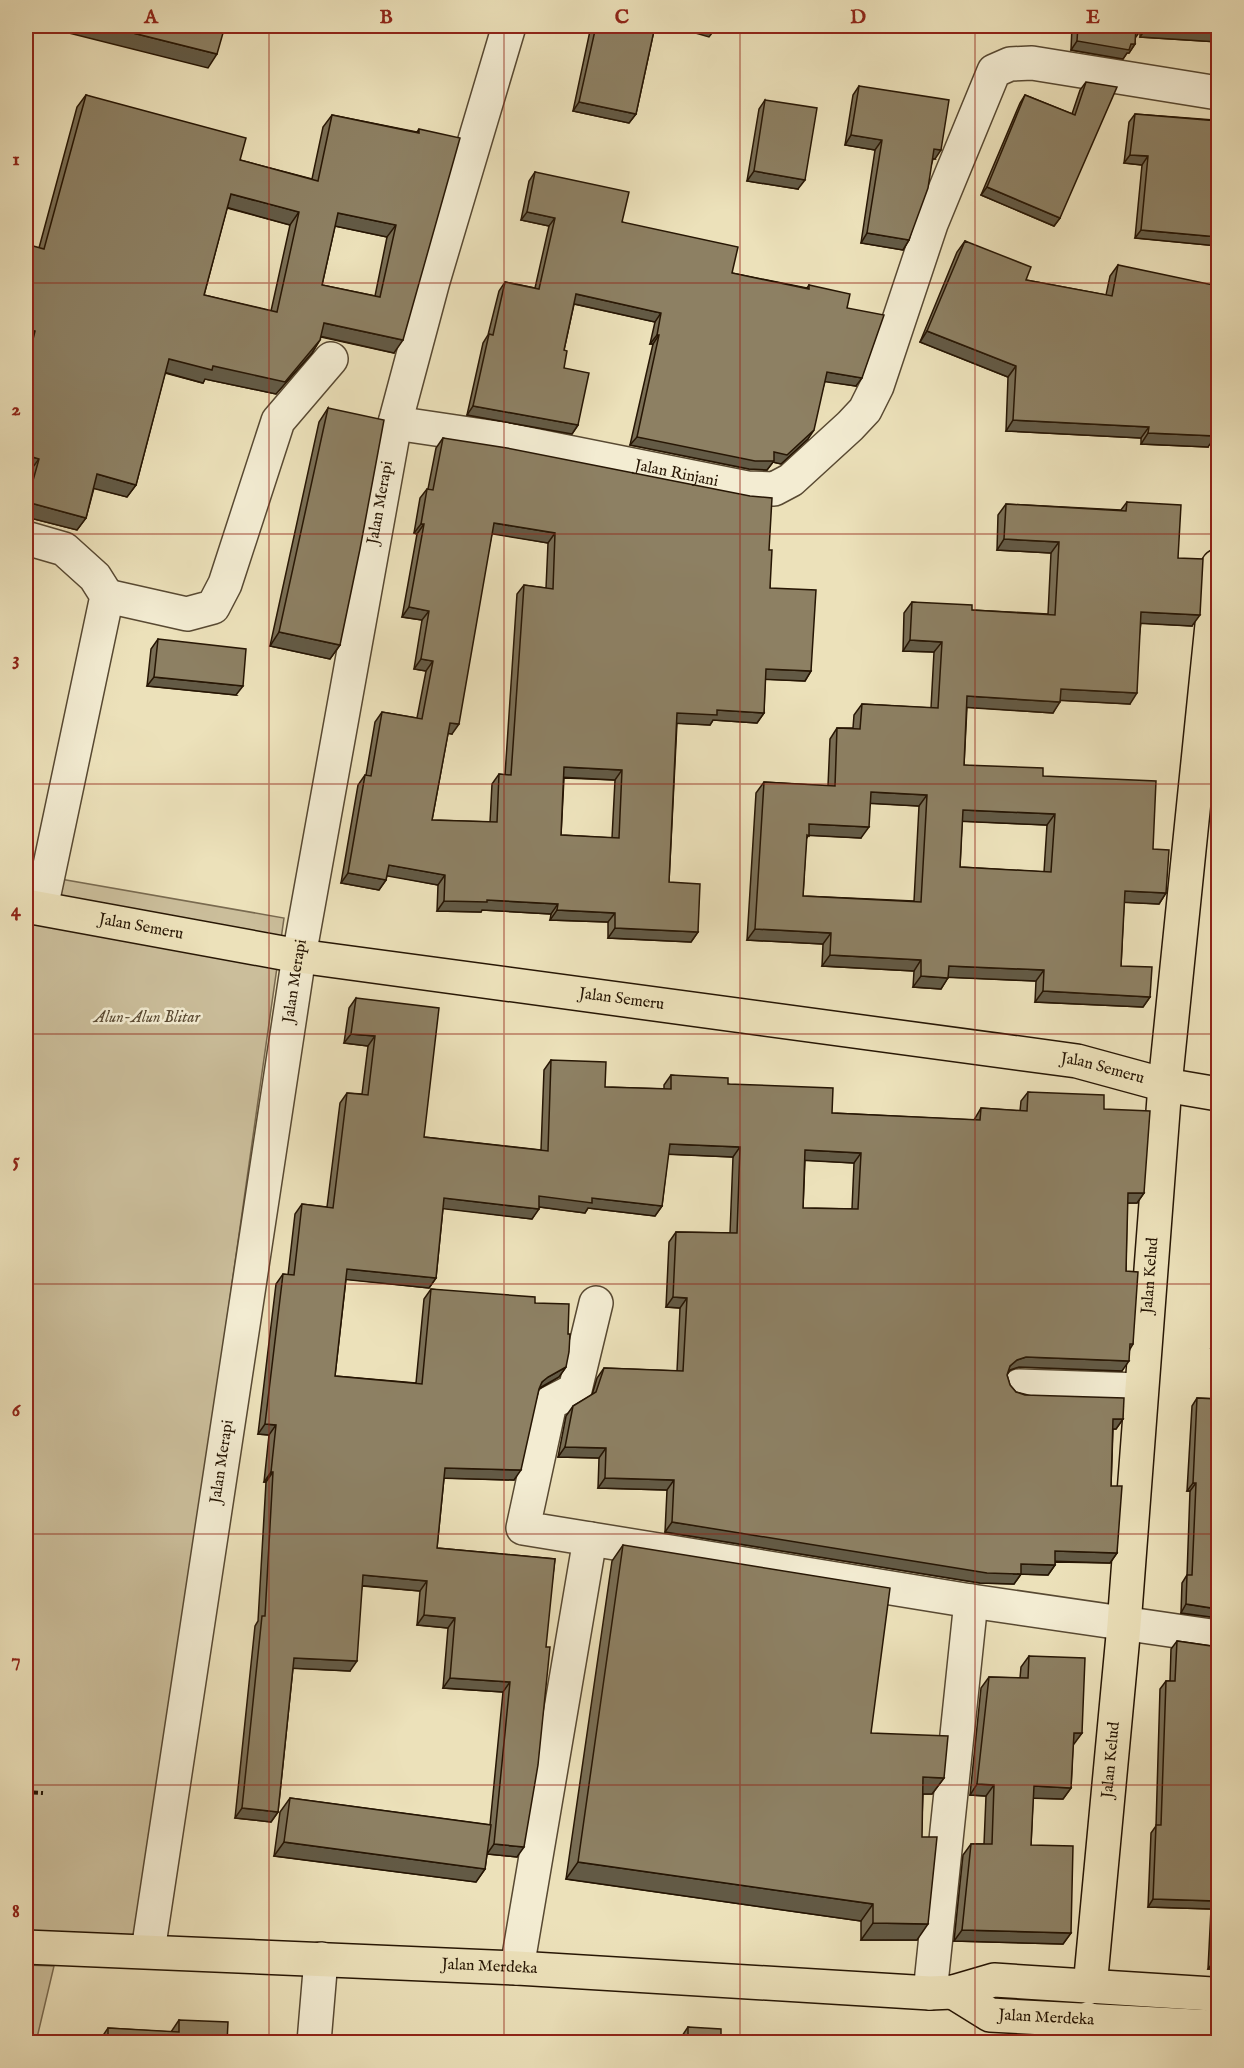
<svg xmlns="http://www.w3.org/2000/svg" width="1244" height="2068" font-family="'IM FELL English',serif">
  <rect width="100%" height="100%" fill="#ece1ba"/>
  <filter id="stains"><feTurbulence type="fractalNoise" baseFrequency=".00333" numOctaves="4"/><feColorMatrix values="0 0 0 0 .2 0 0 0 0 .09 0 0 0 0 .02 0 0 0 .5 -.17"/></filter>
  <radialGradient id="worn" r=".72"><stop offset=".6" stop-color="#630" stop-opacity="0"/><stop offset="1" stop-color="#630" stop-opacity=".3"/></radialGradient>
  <g fill="#cbbe9b" stroke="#796a50" stroke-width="1.5">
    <polygon points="26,873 284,918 139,1938 26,1933"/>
    <polygon points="26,1965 54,1966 36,2042 26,2042"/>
  </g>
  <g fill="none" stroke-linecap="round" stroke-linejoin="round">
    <defs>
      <g id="minor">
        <path id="s1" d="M395 423 503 439 747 488 774 489 791 480 850 426 865 410 877 386 931 224 994 71 1010 64 1032 63 1218 93"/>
        <polyline points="26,538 64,549 95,577 107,596 41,908"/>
        <polyline points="107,596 187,614 213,607 225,584 278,421 331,359"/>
        <polyline points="596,1303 575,1390 550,1403 523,1528 971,1601 1218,1637"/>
        <polyline points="1019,1386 1141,1390"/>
        <path id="s2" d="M148 1951 299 956 395 423 433 281 509 26"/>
        <polyline points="517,1968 590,1539"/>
        <polyline points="930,1993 971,1601"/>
        <polyline points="314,2042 321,1959"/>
        <polyline points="1085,2042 1088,2019"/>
      </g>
      <g id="major">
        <path id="s3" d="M26 906 299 956 1077 1061 1165 1085 1218 1094"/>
        <path id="s4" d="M26 1947 517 1968 930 1993 953 1992 994 1980 1212 1994 1218 1999"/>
        <path id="s5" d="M1090 1987 1124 1625 1165 1085 1218 566"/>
        <path id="s6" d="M953 1992 990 2015 1213 2027 1218 2024"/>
      </g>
    </defs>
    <use href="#minor" stroke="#584932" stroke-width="36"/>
    <use href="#major" stroke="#271604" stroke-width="36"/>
    <polyline stroke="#271604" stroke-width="4" stroke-dasharray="4.5 3" stroke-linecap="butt" points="26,1792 43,1793"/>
    <use href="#minor" stroke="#f3ecd2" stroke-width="33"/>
    <use href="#major" stroke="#ece1ba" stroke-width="33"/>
  </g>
  <g fill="#796e55" stroke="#271604" stroke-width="1.5" fill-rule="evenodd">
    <polygon points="591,26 657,26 656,27 655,26 636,114 629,123 573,111"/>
    <polygon points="1072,26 1218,26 1218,42 1140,37 1140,30 1135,37 1135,44 1129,53 1127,53 1123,59 1071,50"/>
    <polygon points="1086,82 1060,218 1054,226 981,195 1020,103 1025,95 1072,114 1080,90"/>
    <polygon points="859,86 935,159 933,159 909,240 903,250 861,243 875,150 845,145 853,95"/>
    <path d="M86 95 240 160 312 179 323 127 332 115 417 132 419 129 394 353 321 337 312 353 276 394 205 379 203 383 165 373 136 485 127 497 94 488 86 518 77 530 26 517V488L30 471 26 470V348L39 248 77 107ZM227 208 290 225 271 311 204 295ZM335 226 387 237 375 296 322 285Z"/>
    <polygon points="765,100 798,189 747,181 759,109"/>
    <polygon points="1218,106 1218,246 1135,238 1142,165 1124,163 1129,122 1135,114 1214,120 1215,111"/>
    <polygon points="535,172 622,222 732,273 807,288 809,285 847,308 856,386 825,381 808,439 781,464 773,462 767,470 749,469 630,445 653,344 650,344 655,322 574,304 564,350 564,368 578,425 572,434 467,415 483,343 488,335 499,291 505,282 535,288 549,226 521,220 529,181"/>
    <polygon points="965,241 1026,280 1106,295 1110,276 1118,265 1208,447 1141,444 1141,438 1006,431 1008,377 920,342 957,252"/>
    <polygon points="328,408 340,645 330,659 270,646 319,422"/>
    <path d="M443 438 769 550 770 588 811 671 805 681 765 679 764 713 757 723 713 720 710 725 677 723 669 882 698 932 691 942 608 938V922L550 920 551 914 482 910 481 912 437 911 438 885 387 875 386 880 379 890 341 883 358 785 365 775H366L375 722 382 712 417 718 426 671 414 669 422 620 402 617 417 534 414 533 420 498 427 489H428L436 448ZM492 533 548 543 546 588 524 585 517 594 505 775 499 774 492 784 490 822 432 820 448 733 452 734ZM564 778 615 780 612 838 561 835Z"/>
    <path d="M1127 502 1178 558 1192 626 1141 623 1130 704 1060 700 1053 713 967 707 964 765 1043 776 1153 849 1166 893 1159 904 1124 902 1121 966 1150 997 1143 1007 1035 1002 1036 981 948 977 941 989 913 987 914 971 822 966 823 944 747 940 756 793 764 782 828 786 830 739 837 728H853L854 715 862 704 931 708 934 652 903 651 904 613 912 602 972 610 1048 614 1051 553 997 550 998 515 1006 504 1121 510ZM870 803 919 806 914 901 803 896 806 839 809 835 861 838ZM962 821 1047 825 1044 872 960 867Z"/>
    <polygon points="158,639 236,695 147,686 151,649"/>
    <path d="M356 998 424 1137 541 1150 544 1070 551 1060 605 1087 664 1089V1085L671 1075 728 1084 832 1113 974 1120 981 1108 1020 1111 1021 1101 1028 1092 1104 1109 1144 1193 1137 1203H1127L1126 1271 1133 1344 1130 1349 1122 1371 1019 1367 1010 1370 1007 1375 1010 1385 1016 1392 1123 1419 1116 1429H1113L1111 1486 1117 1553 1110 1563 1055 1562V1565L1048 1575 1021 1574 1014 1584 980 1583 665 1532 667 1490 598 1488 599 1458 558 1457 566 1416 573 1406 592 1395 597 1378 604 1368 677 1371 680 1308 666 1307 669 1242 676 1232 730 1233 733 1157 668 1154 662 1206 655 1216 588 1208 585 1213 539 1207 532 1219 443 1208 436 1278 429 1288 346 1279 335 1376 416 1383 424 1299 431 1289 535 1303 566 1367 559 1377 539 1389 514 1480 444 1478 437 1548 555 1559 517 1857 487 1854 485 1869 476 1882 274 1856 280 1812 290 1798 490 1825 503 1692 443 1688 448 1628 417 1625 420 1591 362 1586 350 1671 293 1668 278 1812 271 1822 235 1818 255 1626 258 1621 266 1482H264L269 1435 258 1434 276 1284 283 1274 288 1275 295 1214 302 1204 327 1207 340 1103 347 1093 362 1094 368 1046 344 1043 349 1008ZM805 1160 854 1163 852 1209 803 1208Z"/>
    <polygon points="1218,1181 1218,1348 1211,1348 1215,1208 1217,1205"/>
    <polygon points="1197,1398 1218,1399 1218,1618 1181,1613 1182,1583 1187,1575 1190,1491 1187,1491 1192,1406"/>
    <polygon points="623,1545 871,1733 944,1778 932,1794 923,1794 917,1940 861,1940 861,1921 566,1879 612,1561"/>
    <polygon points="1177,1641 1218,1647 1218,1969 1208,1969 1211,1909 1148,1907 1151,1833 1156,1826 1160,1689 1166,1681 1170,1681 1171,1649"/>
    <polygon points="1029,1656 1082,1733 1073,1744 1071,1788 1063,1799 1033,1798 1031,1845 1071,1933 1063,1944 954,1941 963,1855 971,1844 984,1844 986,1796 970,1795 981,1688 989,1677 1020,1678 1021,1667"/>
    <polygon points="179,2020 227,2043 100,2043 100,2040 108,2028 171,2032"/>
    <polygon points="688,2027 721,2039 805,2043 680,2043 680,2039"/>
  </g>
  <g fill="#635a45" stroke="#271604" stroke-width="1.5">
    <polygon points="41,26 105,26 217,54 208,68"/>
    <polygon points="671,26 707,26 716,28 709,37"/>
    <polygon points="1136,27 1143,27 1136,37 1130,36"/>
    <polygon points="1146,28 1218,33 1218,42 1140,37"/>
    <polygon points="1077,41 1131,44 1135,44 1129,53 1127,53 1123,59 1071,50"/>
    <polygon points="579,102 636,114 629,123 573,111"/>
    <polygon points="851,135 882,140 875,150 845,145"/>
    <polygon points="934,149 941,150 935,159 928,158"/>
    <polygon points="1130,155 1148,156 1142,165 1124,163"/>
    <polygon points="754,171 805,180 798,189 747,181"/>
    <polygon points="987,187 1060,218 1054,226 981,195"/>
    <polygon points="231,194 299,212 290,225 222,206"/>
    <polygon points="527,212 555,218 549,226 521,220"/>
    <polygon points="338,213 396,225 387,237 330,225"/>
    <polygon points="1141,230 1218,237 1218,246 1135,238"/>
    <polygon points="867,233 909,240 903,250 861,243"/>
    <polygon points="576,294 661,313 655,322 570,303"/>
    <polygon points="324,323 403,340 394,353 315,335"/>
    <polygon points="26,329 35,331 27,344 26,344"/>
    <polygon points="927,331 1016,366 1008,377 920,342"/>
    <polygon points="657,335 659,335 653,344 650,344"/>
    <polygon points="320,340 312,353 276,394 205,379 203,383 160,371 169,359 213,366"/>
    <polygon points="827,372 862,378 856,386 820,381"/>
    <polygon points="473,406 578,425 572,434 467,415"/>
    <polygon points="1013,420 1149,427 1141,438 1006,431"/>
    <polygon points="814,430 808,439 781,464 773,462 767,470 749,469 630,445 637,437 774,452"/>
    <polygon points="1148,433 1216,436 1208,447 1141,444"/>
    <polygon points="26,455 39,459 30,471 26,470"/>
    <polygon points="97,474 136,485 127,497 88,487"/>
    <polygon points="27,502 86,518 77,530 26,517 26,505"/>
    <polygon points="494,523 555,533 548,543 487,533"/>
    <polygon points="421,524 424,524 417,534 414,533"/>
    <polygon points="1004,539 1059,542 1051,553 997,550"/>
    <polygon points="409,607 429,611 422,620 402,617"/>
    <polygon points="1141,612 1200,615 1192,626 1134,623"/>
    <polygon points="279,632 340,645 330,659 270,646"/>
    <polygon points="910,640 942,642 934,652 903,651"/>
    <polygon points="421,659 433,661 426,671 414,669"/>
    <polygon points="766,669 811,671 805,681 759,679"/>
    <polygon points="154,677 243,686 236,695 147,686"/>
    <polygon points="1061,689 1137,693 1130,704 1053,700"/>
    <polygon points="967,696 1060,702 1053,713 960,707"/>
    <polygon points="717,710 764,713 757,723 713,720 710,725 670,723 677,713"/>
    <polygon points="450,723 459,724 452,734 443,733"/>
    <polygon points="564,767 622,770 615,780 558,777"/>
    <polygon points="871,792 927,795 919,806 863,803"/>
    <polygon points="963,810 1055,814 1047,825 955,821"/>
    <polygon points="809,824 869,827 861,838 801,835"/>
    <polygon points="389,865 445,875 438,885 382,875"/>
    <polygon points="348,873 386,880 379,890 341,883"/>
    <polygon points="1125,891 1166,893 1159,904 1117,902"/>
    <polygon points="487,900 558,904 551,914 482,910 481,912 437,911 444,901"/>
    <polygon points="557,910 615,913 608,922 550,920"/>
    <polygon points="615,928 698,932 691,942 608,938"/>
    <polygon points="755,929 831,933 823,944 747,940"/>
    <polygon points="830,955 921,960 914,971 822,966"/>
    <polygon points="949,966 1044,970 1036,981 941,977"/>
    <polygon points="921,976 948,978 941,989 913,987"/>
    <polygon points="1043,991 1150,997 1143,1007 1035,1002"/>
    <polygon points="351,1034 375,1036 368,1046 344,1043"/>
    <polygon points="670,1144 740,1147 733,1157 663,1154"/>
    <polygon points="805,1150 861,1153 854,1163 798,1160"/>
    <polygon points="1128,1193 1144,1193 1137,1203 1121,1203"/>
    <polygon points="539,1196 592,1198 662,1206 655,1216 588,1208 585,1213 532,1206"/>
    <polygon points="444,1198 539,1209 532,1219 437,1208"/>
    <polygon points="347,1269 436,1278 429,1288 340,1279"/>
    <polygon points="673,1297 687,1298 680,1308 666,1307"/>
    <polygon points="1217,1340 1218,1340 1218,1348 1211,1348"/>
    <polygon points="1026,1357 1129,1361 1122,1371 1019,1367 1010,1370 1003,1376 1010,1366 1017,1360"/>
    <polygon points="566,1367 559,1377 541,1387 535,1392 542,1382 548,1377"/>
    <polygon points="1113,1419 1123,1419 1116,1429 1106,1429"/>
    <polygon points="265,1424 276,1425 269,1435 258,1434"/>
    <polygon points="565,1447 606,1448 599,1458 558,1457"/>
    <polygon points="445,1468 521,1470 514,1480 438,1478"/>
    <polygon points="271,1472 273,1472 266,1482 264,1482"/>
    <polygon points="605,1478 674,1480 667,1490 598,1488"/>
    <polygon points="1193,1483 1196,1483 1190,1491 1187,1491"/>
    <polygon points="672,1522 1021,1574 1014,1584 980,1583 665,1532"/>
    <polygon points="1055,1551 1117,1553 1110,1563 1048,1561"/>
    <polygon points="1021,1564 1055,1565 1048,1575 1014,1574"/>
    <polygon points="363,1575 427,1581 420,1591 356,1585"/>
    <polygon points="1186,1604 1218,1609 1218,1618 1181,1613"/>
    <polygon points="424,1615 455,1618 448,1628 417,1625"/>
    <polygon points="294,1658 357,1661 350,1671 287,1668"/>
    <polygon points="450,1678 510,1682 503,1692 443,1688"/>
    <polygon points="1074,1733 1082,1733 1074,1744 1066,1744"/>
    <polygon points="923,1777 944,1778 932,1794 912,1794"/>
    <polygon points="977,1784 994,1785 986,1796 970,1795"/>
    <polygon points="1034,1786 1071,1788 1063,1799 1026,1798"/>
    <polygon points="242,1808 278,1812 271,1822 235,1818"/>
    <polygon points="284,1842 485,1869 476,1882 274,1856"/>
    <polygon points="494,1844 524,1847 517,1857 487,1854"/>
    <polygon points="578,1862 873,1904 861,1921 566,1879"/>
    <polygon points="1153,1899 1216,1901 1211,1909 1148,1907"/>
    <polygon points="873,1923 928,1924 917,1940 861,1940"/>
    <polygon points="962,1930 1071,1933 1063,1944 954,1941"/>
    <polygon points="1214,1961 1218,1961 1218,1969 1208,1969"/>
  </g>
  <g fill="#8d8063" stroke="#271604" stroke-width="1.5" fill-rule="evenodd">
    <polygon points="105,26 225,26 217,54"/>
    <polygon points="596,26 655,26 636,114 579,102"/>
    <polygon points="707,26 717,26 716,28"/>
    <polygon points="1078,26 1143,26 1143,27 1136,27 1135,44 1131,44 1129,50 1077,41"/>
    <polygon points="1146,26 1218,26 1218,33 1146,28"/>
    <polygon points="1086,82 1117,87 1060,218 987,187 1025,95 1075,115"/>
    <polygon points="859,86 949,100 941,150 934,149 928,188 909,240 867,233 882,140 851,135"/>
    <path d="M86 95 246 138 240 160 318 181 332 115 419 133V129L460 138 403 340 324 323 320 340 285 382 213 366 212 370 169 359 136 485 97 474 86 518 27 502 39 459 26 455V368L35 331 26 329V244L44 249ZM231 194 299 212 277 312 204 295ZM338 213 396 225 380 297 322 285Z"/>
    <polygon points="765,100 817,108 805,180 754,171"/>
    <polygon points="1135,114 1218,121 1218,237 1141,230 1148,156 1130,155"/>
    <polygon points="535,172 629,192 622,222 738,247 732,273 809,289 809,285 850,294 847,308 884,315 862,378 827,372 814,430 787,455 774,452 774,461 755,461 637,437 659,335 657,335 661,313 576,294 564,350 567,351 564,368 589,373 578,425 473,406 489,334 493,335 505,282 539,289 555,218 527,212"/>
    <polygon points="965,241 1031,267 1026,280 1112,296 1118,265 1218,286 1218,389 1216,436 1148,433 1149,427 1013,420 1016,366 927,331"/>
    <polygon points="328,408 384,420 360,549 340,645 279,632"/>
    <path d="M443 438 507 448 750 496 772 498 769 550H772L770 588 816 590 811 671 766 669 764 713 717 710V715L677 713 669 882 700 884 698 932 615 928V913L557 910 558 904 487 900V902L444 901 445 875 389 865 386 880 348 873 365 775 371 776 382 712 422 719 433 661 421 659 429 611 409 607 424 524H421L427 489 433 490ZM494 523 555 533 553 589 524 585 511 775 499 774 497 822 432 820 450 723 459 724ZM564 767 622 770 619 838 561 835Z"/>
    <path d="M1127 502 1181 505 1178 558 1203 559 1200 615 1141 612 1137 693 1061 689 1060 702 967 696 964 765 1043 768V776L1156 781 1153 849 1169 850 1166 893 1125 891 1121 966 1152 967 1150 997 1043 991 1044 970 949 966 948 978 921 976V960L830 955 831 933 755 929 764 782 835 786 837 728 860 729 862 704 938 708 942 642 910 640 912 602 972 605V610L1055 615 1059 542 1004 539 1006 504 1126 511ZM871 792 927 795 921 902 803 896 807 835 809 836V824L869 827ZM963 810 1055 814 1051 872 960 867Z"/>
    <polygon points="158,639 246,649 243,686 154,677"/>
    <path d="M356 998 439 1008 424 1137 548 1151 551 1060 606 1062 605 1087 671 1089V1075L728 1078V1084L833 1088 832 1113 980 1120 981 1108 1027 1111 1028 1092 1104 1095V1109L1150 1111 1144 1193H1128L1126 1271 1138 1272 1133 1344H1130L1129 1361 1026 1357 1017 1360 1010 1366 1007 1375 1010 1385 1016 1392 1025 1395 1124 1398 1123 1419H1113L1111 1486H1122L1117 1553 1055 1551V1565L1021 1564V1574L987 1573 672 1522 674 1480 605 1478 606 1448 565 1447 573 1406 596 1392 604 1368 683 1371 687 1298 673 1297 676 1232 737 1233 740 1147 670 1144 662 1206 592 1198V1203L539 1196V1209L444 1198 436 1278 347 1269 335 1376 422 1384 431 1289 535 1297V1303L569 1304 568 1334H570L569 1352 566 1367 548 1377 542 1382 539 1389 521 1470 445 1468 437 1548 555 1559 546 1647H550L538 1765 524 1847 494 1844 510 1682 450 1678 455 1618 424 1615 427 1581 363 1575 357 1661 294 1658 278 1812 242 1808 262 1616H265L273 1472H271L276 1425 265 1424 283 1274 294 1275 302 1204 333 1208 347 1093 368 1095 375 1036 351 1034ZM805 1150 861 1153 858 1209 803 1208Z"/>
    <polygon points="1218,1269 1218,1340 1217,1340"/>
    <polygon points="1197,1398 1218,1399 1218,1609 1186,1604 1187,1575 1192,1575 1196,1483 1193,1483"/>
    <polygon points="623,1545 890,1588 871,1733 948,1736 944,1778 923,1777 922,1837 937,1837 928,1924 873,1923 873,1904 578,1862"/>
    <polygon points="1177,1641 1218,1647 1218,1961 1214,1961 1216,1901 1153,1899 1156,1825 1161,1825 1166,1681 1175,1681"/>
    <polygon points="1029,1656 1085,1658 1082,1733 1074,1733 1071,1788 1034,1786 1031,1845 1073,1846 1071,1933 962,1930 971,1844 992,1844 994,1785 977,1784 989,1677 1028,1678"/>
    <polygon points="290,1798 491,1825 485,1869 284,1842"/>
    <polygon points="179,2020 228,2022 227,2043 108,2043 108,2028 179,2032"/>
    <polygon points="688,2027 721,2029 721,2039 805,2043 688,2043"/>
  </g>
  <path fill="none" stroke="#8f2418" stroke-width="1.5" stroke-opacity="0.55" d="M269 26V2042M504 26V2042M740 26V2042M975 26V2042M26 283H1218M26 534H1218M26 784H1218M26 1034H1218M26 1284H1218M26 1534H1218M26 1785H1218"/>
  <g text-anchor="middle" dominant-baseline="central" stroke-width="5" stroke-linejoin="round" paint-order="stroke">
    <g font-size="16" fill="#271604" stroke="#f3ecd2">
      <text stroke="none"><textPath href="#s1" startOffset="286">Jalan Rinjani</textPath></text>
      <text stroke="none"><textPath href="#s2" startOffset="1467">Jalan Merapi</textPath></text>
      <text stroke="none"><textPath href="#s3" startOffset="117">Jalan Semeru</textPath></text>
      <text stroke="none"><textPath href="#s2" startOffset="981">Jalan Merapi</textPath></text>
      <text stroke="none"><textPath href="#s3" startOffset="603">Jalan Semeru</textPath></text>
      <text stroke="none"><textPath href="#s3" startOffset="1089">Jalan Semeru</textPath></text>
      <text stroke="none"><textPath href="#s5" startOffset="714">Jalan Kelud</textPath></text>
      <text stroke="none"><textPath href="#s2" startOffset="495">Jalan Merapi</textPath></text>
      <text stroke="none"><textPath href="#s5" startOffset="228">Jalan Kelud</textPath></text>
      <text stroke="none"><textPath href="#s4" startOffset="464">Jalan Merdeka</textPath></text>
      <text stroke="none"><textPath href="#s6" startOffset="100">Jalan Merdeka</textPath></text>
    </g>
    <g font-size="16" font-style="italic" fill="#584831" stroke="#f3ecd2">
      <text x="147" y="1018">Alun-Alun Blitar</text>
    </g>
  </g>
  <rect width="1244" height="2068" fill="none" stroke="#ece1ba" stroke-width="66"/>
  <rect x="33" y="33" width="1178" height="2002" fill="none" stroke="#8f2418" stroke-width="2"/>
  <g font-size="20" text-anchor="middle" font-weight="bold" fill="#8f2418">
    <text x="151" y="23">A</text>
    <text x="386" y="23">B</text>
    <text x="622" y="23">C</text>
    <text x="858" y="23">D</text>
    <text x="1093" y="23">E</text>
    <text x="16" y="165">1</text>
    <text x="16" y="415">2</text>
    <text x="16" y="665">3</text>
    <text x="16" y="916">4</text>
    <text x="16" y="1166">5</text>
    <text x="16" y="1416">6</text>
    <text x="16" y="1666">7</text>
    <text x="16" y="1917">8</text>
  </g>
  <rect width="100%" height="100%" filter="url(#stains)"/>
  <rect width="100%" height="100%" fill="url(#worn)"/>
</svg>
